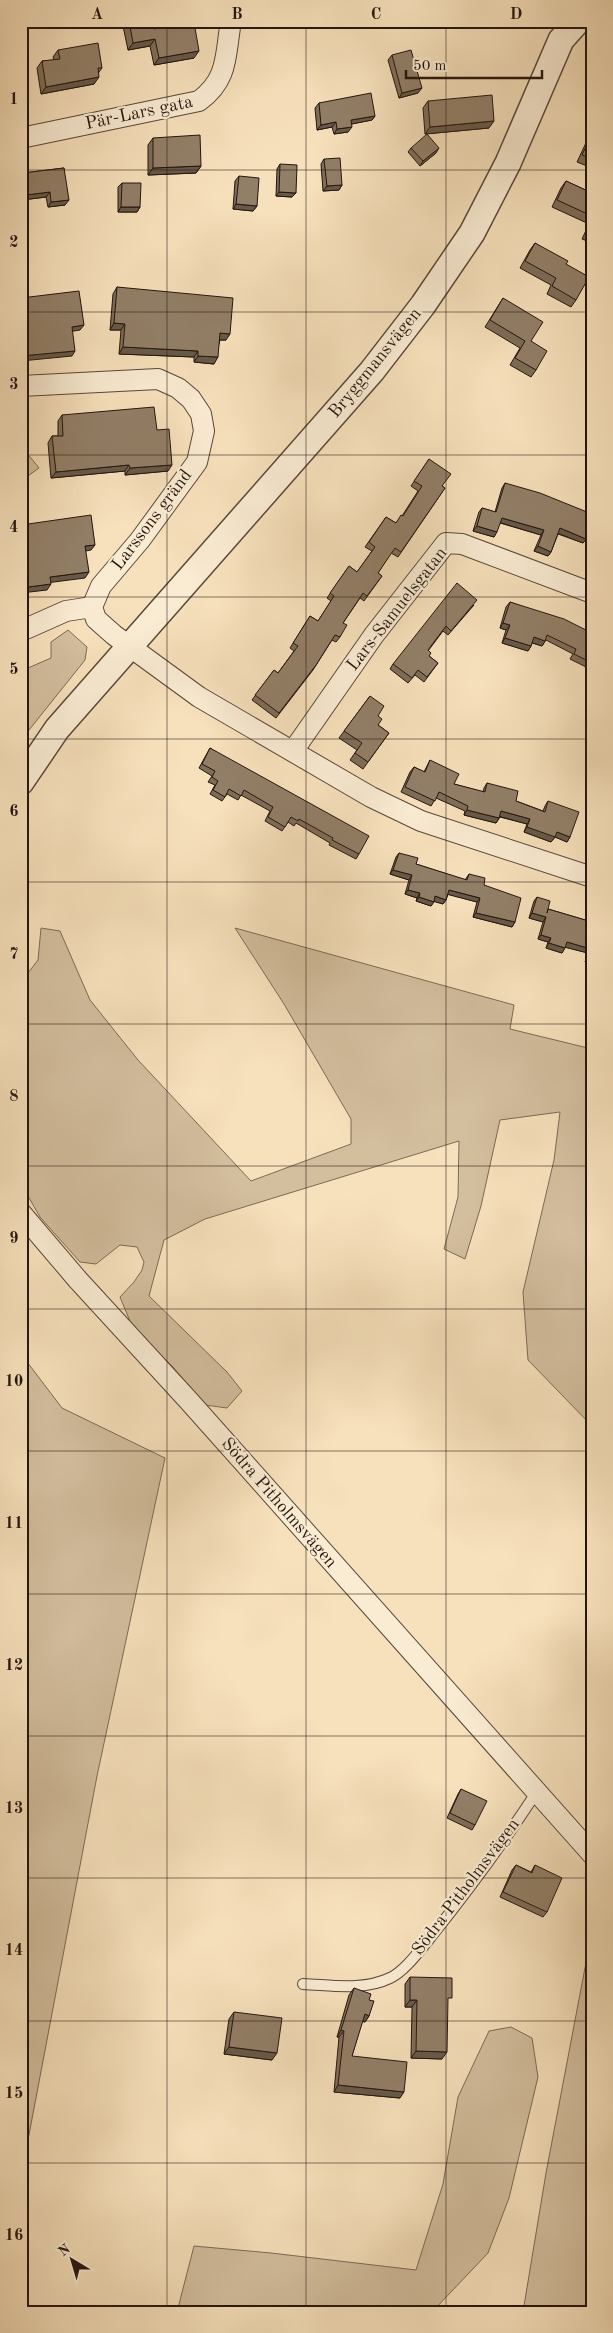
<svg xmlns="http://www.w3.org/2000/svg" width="613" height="2333" font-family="'Old Standard TT',serif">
  <rect width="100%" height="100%" fill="#f7e1bc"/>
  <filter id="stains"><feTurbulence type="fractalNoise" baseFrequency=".004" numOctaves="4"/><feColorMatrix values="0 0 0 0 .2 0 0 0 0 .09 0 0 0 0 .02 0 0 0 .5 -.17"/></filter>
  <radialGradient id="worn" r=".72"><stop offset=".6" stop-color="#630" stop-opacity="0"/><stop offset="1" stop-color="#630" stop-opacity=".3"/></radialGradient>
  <g fill="#d3be9e" stroke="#7c6a56">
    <polygon points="26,452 39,468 21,481 21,456"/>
    <polygon points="68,630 87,647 85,660 21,740 21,671 51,658 51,642"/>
    <polygon points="41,928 60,931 90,1000 138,1060 251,1181 351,1144 351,1119 284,1004 235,928 514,1005 510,1029 592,1049 592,1426 528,1360 523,1292 554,1160 560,1112 500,1120 481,1206 465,1259 444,1249 458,1197 459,1141 205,1219 164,1240 149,1296 227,1372 242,1391 227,1408 205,1405 173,1367 132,1326 120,1297 134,1282 142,1270 144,1262 137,1247 120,1245 96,1264 80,1262 40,1217 21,1184 21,982 38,960"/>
    <polygon points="21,1354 62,1408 165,1458 97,1776 21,2177"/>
    <polygon points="592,1931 592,2312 523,2312 546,2173"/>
    <polygon points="511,2027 532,2038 538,2077 509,2198 488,2253 432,2312 177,2312 194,2246 271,2253 416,2270 443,2184 458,2097 489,2031"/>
  </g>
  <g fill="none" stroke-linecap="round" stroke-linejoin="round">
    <defs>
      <path id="service" d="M303 1984C331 1985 363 1991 390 1978 405 1971 419 1951 430 1938 468 1891 503 1843 536 1793"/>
      <g id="minor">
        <path d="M21 138 199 101C229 79 225 55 231 21"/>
        <polyline points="21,386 158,379 178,388 191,399 201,414 204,431 197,462 140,540 101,586 92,607 96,619 114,635 199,697 371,797 421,821 592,877"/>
        <polyline points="21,631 66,611 92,607"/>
        <polyline points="293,751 374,635 446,543 462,544 592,593"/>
        <polyline points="21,1213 78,1280 189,1401 592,1854"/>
      </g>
      <polyline id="tertiary" points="21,782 57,729 372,371 423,305 472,233 508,163 561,40 578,21"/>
    </defs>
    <use href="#service" stroke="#59483a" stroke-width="12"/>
    <use href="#minor" stroke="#59483a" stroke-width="22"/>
    <use href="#tertiary" stroke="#59483a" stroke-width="28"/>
    <use href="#service" stroke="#faecd3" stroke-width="10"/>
    <use href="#minor" stroke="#faecd3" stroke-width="20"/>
    <use href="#tertiary" stroke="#faecd3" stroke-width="25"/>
  </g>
  <g fill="#7e6d59" stroke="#24150e">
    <polygon points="126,21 153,21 154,29 194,58 154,65 150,46 128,50 123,26"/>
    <polygon points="58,50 102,68 99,72 94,84 41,94 37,68 42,61 54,60 53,57"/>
    <polygon points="392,55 418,93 399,98 388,60"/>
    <polygon points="428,101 489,128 425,134 423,108"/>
    <polygon points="319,103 375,116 372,120 351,124 348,132 334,134 332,127 317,130 315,108"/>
    <polygon points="592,130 592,168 577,162"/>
    <polygon points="153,138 201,166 196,173 148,175 148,145"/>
    <polygon points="411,148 436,153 420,166 408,152"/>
    <polygon points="324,159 342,185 339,190 323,191 321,164"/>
    <polygon points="280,164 296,193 292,197 276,196 277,169"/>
    <polygon points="64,168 65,205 48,207 46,197 22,200 21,193 21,175 23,173"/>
    <polygon points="239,176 257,206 253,211 233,209 235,181"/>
    <polygon points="566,181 592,193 592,243 582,239 589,224 552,207 561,188"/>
    <polygon points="122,183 140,207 137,212 118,212 118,187"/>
    <polygon points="535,243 566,264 576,300 571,307 547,294 551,285 520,268 530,250"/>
    <polygon points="117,287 226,340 220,340 214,364 194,362 194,357 119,354 121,330 110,330 113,294"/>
    <polygon points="503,298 531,341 536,370 531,377 510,365 520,348 485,327"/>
    <polygon points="62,415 157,430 168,471 125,475 125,471 51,478 48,443 52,436 58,436 58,421"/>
    <polygon points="429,459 442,486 445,488 398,557 391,553 378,573 382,576 364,601 360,598 343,623 340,637 336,642 332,640 313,670 276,718 252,700 274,670 278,673 294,651 290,648 310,616 318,621 331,601 327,598 349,566 357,572 372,551 365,547 386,517 396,523 402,516 418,491 411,486"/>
    <polygon points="505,483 586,539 583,543 558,534 551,552 548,556 534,551 541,535 500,523 494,537 473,531 479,512 482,508 495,512 502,488"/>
    <polygon points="510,602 592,633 592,670 570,659 573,654 546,640 542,646 532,643 531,646 528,651 502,643 506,630 500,628 506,607"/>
    <polygon points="474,605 448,635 443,631 428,651 429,656 438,663 424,682 415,675 408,683 390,669 393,664"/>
    <polygon points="370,696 378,716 378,725 389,733 363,769 350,760 357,750 339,738"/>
    <polygon points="210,748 359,854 356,859 329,845 330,843 296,823 294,826 288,822 282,831 265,821 270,811 241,795 238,800 227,794 222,801 210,794 215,785 208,782 212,776 199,768"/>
    <polygon points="430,760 454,784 483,792 484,788 487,783 516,801 543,811 545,806 548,801 570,837 567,842 555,837 551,842 524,832 527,824 500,817 496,823 464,815 465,811 436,798 431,806 401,792 410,772 414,767 424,772"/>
    <polygon points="399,853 416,864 465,880 469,874 484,885 515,922 512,927 473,917 477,902 448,894 446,900 443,904 434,901 431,906 416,901 417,898 405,894 409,880 390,874 396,857"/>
    <polygon points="537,897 548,909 592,922 592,964 585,962 588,953 565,947 562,953 546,948 548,942 538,939 543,922 529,918 534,901"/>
    <polygon points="461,1789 475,1825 472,1830 447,1818 458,1794"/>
    <polygon points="516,1865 531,1872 535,1865 547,1912 543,1917 500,1897 512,1870"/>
    <polygon points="410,1977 442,2059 411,2058 412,2007 405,2007 405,1984"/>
    <polygon points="354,1988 369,2000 369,2016 365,2022 362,2021 352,2056 400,2098 334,2092 339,2037 337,2037 349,1995"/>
    <polygon points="234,2012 272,2060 224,2054 229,2019"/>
  </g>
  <g fill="#665949" stroke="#24150e">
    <polygon points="155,39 150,46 128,50 133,43"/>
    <polygon points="199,51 194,58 154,65 159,58"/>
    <polygon points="99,77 94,84 41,94 46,87"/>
    <polygon points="422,88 418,93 399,98 402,93"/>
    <polygon points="375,116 372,120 347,125 351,120"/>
    <polygon points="494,121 489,128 425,134 430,127"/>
    <polygon points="336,122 332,127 317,130 321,125"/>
    <polygon points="352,127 348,132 334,134 337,129"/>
    <polygon points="439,148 436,153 420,166 423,161"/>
    <polygon points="201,166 196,173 148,175 153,168"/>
    <polygon points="342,185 339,190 323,191 327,186"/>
    <polygon points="50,192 46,197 22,200 26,195"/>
    <polygon points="279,192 296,193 292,197 276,196"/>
    <polygon points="69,200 65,205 48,207 51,202"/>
    <polygon points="236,204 257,206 253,211 233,209"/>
    <polygon points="121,207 140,207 137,212 118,212"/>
    <polygon points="114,323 125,324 121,330 110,330"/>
    <polygon points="84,325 80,330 68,332 72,327"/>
    <polygon points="220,333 230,334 226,340 216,340"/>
    <polygon points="123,347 198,351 194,357 119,354"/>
    <polygon points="75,351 72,356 21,361 21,356"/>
    <polygon points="198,356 218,357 214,364 194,362"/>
    <polygon points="21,431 28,431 24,436 21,436"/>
    <polygon points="129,465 125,471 51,478 56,472"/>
    <polygon points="172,465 168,471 125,475 130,468"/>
    <polygon points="502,518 544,530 541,535 498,522"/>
    <polygon points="477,526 497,532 494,537 473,531"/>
    <polygon points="560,528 586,539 583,543 557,533"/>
    <polygon points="95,545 91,550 81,552 85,546"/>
    <polygon points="538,546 551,552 548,556 534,551"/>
    <polygon points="89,572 85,578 46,583 50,577"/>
    <polygon points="51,584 47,590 21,593 21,588"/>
    <polygon points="503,623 510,625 506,630 500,628"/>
    <polygon points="534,637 545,641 542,646 530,642"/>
    <polygon points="505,638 531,646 528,651 502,643"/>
    <polygon points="467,810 499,818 496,823 464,815"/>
    <polygon points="501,811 530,819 527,824 498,816"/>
    <polygon points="527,827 557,832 570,837 567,842 555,837 551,842 524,832"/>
    <polygon points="393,870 412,875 409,880 390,874"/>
    <polygon points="408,890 420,893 417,898 405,894"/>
    <polygon points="449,890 480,898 477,902 446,894"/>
    <polygon points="435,896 446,900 443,904 432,901"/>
    <polygon points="419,897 434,902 431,906 416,901"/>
    <polygon points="476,913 515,922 512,927 473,917"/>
    <polygon points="532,913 546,917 543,922 529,918"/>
    <polygon points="541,935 551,938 548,942 538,939"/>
    <polygon points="567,942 591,949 588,953 564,947"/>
    <polygon points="549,943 565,948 562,953 546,948"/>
    <polygon points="588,958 592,959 592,964 585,962"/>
    <polygon points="410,2000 417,2000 412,2007 405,2007"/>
    <polygon points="365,2014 369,2016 365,2022 360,2021"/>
    <polygon points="341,2030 344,2031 339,2037 337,2037"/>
    <polygon points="229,2047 277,2053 272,2060 224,2054"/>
    <polygon points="416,2051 447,2052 442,2059 411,2058"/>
    <polygon points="338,2085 404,2092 400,2098 334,2092"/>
  </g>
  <g fill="#927f68" stroke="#24150e">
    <polygon points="129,21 153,21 154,29 194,22 199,51 159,58 155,39 133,43"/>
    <polygon points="98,43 102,68 98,68 99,77 46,87 42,61 60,59 58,50"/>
    <polygon points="411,50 422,88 402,93 392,55"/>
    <polygon points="371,93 375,116 351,120 352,127 337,129 336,122 321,125 319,103"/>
    <polygon points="492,95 494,121 430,127 428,101"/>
    <polygon points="427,134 439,148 423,161 411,148"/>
    <polygon points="592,134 592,159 582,155"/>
    <polygon points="200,135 201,166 153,168 153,138"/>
    <polygon points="340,158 342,185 327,186 324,159"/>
    <polygon points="280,164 297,165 296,193 279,192"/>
    <polygon points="64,168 69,200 51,202 50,192 26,195 23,173"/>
    <polygon points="239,176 259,178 257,206 236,204"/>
    <polygon points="566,181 592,193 592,216 557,200"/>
    <polygon points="122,183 141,183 140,207 121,207"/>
    <polygon points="592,221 592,234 587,232"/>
    <polygon points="535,243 568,261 566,264 589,277 576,300 552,286 556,278 525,261"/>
    <polygon points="117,287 233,298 230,334 220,333 218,357 198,356 198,351 123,347 125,324 114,323"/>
    <polygon points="79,291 84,325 72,327 75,351 21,356 21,298"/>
    <polygon points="503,298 543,322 531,341 547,351 536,370 515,358 525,341 490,320"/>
    <polygon points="154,407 157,430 169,429 172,465 130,468 129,465 56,472 52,436 63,436 62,415"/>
    <polygon points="21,411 27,411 28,431 21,431"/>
    <polygon points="429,459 451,474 442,486 445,488 401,552 395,548 378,573 382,576 367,596 363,593 343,623 347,625 340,637 335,635 316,665 279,713 255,695 274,670 278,673 298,646 293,643 310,616 318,621 334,596 330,593 349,566 357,572 375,547 369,542 386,517 396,523 401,515 403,516 422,486 414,481"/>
    <polygon points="505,483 540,493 592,514 592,524 586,539 560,528 551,552 538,546 544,530 502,518 497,532 477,526 482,508 496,512"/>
    <polygon points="91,515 95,545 85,546 89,572 50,577 51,584 21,588 21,525"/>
    <polygon points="457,583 477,600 451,631 446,626 428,650 431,653 429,656 438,663 427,677 418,670 412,678 393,664"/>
    <polygon points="510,602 564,619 592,633 592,663 574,654 576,649 547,635 545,641 534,637 531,646 505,638 510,625 503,623"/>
    <polygon points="370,696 384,706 378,716 382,719 378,725 389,733 368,762 355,753 362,743 344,731"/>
    <polygon points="210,748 369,836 359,854 332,840 333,838 299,819 298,821 291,817 285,827 268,817 273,807 244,790 241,796 229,789 225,797 213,790 218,781 212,777 215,771 202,764"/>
    <polygon points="430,760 459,774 454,784 485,792 487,783 518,791 516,801 545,812 548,801 579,812 570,837 557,832 555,837 527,827 530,819 501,811 499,818 467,810 468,806 439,792 435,801 405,787 414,767 425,772"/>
    <polygon points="399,853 418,858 416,864 467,880 469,874 485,878 484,885 521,898 515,922 476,913 480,898 449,890 446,900 435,896 434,902 419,897 420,893 408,890 412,875 393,870"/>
    <polygon points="537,897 550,901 547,913 548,909 592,922 592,959 588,958 591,949 567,942 565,948 549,943 551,938 541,935 546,917 532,913"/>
    <polygon points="461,1789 487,1801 475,1825 450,1813"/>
    <polygon points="516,1865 532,1873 535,1865 562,1878 547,1912 503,1892"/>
    <polygon points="410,1977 452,1978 452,1998 448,1998 447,2052 416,2051 417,2000 410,2000"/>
    <polygon points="354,1988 371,1994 369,2000 374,2001 369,2016 365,2014 352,2056 407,2062 404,2092 338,2085 344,2031 341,2030"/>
    <polygon points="234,2012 282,2018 277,2053 229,2047"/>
  </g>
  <path fill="none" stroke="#24150e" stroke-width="1" stroke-opacity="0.55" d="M167 21V2312M306 21V2312M446 21V2312M21 170H592M21 312H592M21 455H592M21 597H592M21 739H592M21 882H592M21 1024H592M21 1166H592M21 1309H592M21 1451H592M21 1594H592M21 1736H592M21 1878H592M21 2021H592M21 2163H592"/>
  <g text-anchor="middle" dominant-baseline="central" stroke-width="4.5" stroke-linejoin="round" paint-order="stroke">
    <g font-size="18" fill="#24150e" stroke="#faecd3">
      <text transform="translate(139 113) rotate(-12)">Pär-Lars gata</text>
      <text transform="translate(375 363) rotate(-51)">Bryggmansvägen</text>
      <text transform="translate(152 520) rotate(-53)">Larssons gränd</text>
      <text transform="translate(397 609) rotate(-52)">Lars-Samuelsgatan</text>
      <text transform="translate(279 1503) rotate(49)">Södra Pitholmsvägen</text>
      <text transform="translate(466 1887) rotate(-53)">Södra Pitholmsvägen</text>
    </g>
  </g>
  <rect width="613" height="2333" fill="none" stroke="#f7e1bc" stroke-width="55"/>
  <g transform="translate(72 2260) rotate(322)" stroke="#faecd3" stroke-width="4" paint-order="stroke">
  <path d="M0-4L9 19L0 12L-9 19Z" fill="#24150e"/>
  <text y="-8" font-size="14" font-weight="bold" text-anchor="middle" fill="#24150e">N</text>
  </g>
  <path d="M406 70v8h136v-8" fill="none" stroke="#24150e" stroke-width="2.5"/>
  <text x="413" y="70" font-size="15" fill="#24150e" stroke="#faecd3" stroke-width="4" paint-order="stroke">50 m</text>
  <rect x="28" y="28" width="558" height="2278" fill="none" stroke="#24150e" stroke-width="2"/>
  <g font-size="16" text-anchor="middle" font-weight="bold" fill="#24150e">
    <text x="97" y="19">A</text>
    <text x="237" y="19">B</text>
    <text x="376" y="19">C</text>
    <text x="516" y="19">D</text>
    <text x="14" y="104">1</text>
    <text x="14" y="247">2</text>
    <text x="14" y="389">3</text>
    <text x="14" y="532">4</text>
    <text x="14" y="674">5</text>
    <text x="14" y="816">6</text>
    <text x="14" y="959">7</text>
    <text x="14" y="1101">8</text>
    <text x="14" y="1243">9</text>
    <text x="14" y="1386">10</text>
    <text x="14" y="1528">11</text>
    <text x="14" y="1670">12</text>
    <text x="14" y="1813">13</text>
    <text x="14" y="1955">14</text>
    <text x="14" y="2098">15</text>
    <text x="14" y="2240">16</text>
  </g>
  <rect width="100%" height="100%" filter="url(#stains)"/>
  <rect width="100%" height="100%" fill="url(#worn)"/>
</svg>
